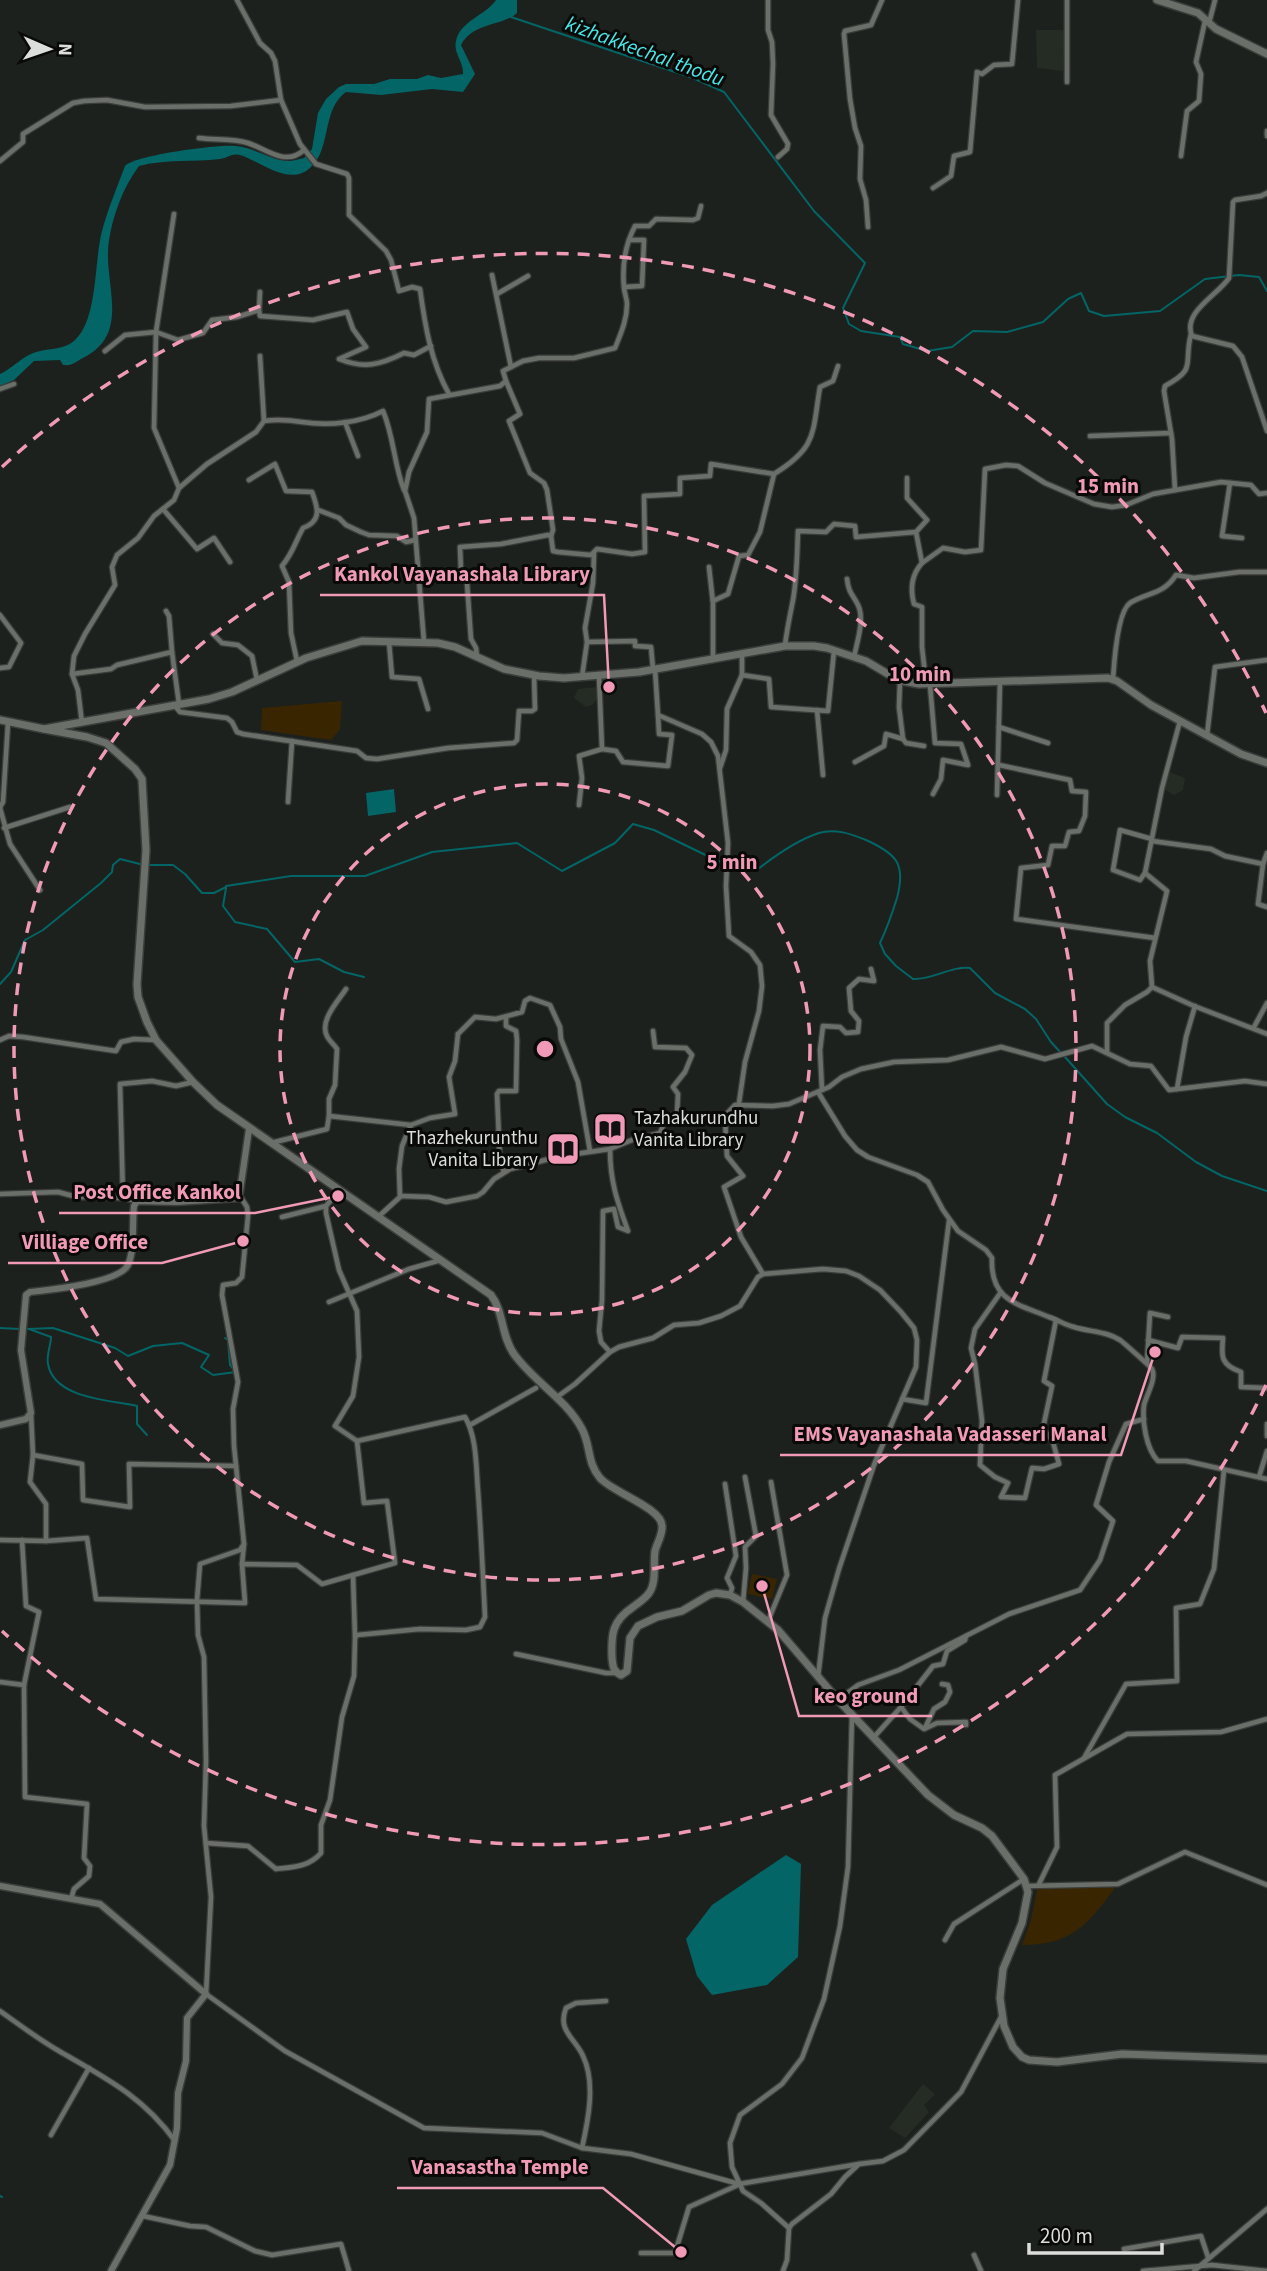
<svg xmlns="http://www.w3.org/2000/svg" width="1267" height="2271" font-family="'Source Sans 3',sans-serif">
  <rect width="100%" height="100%" fill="#1d211d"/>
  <g fill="#252c23">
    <polygon points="1036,30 1065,30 1063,71 1037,68"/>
    <polygon points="598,687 598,698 592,705 586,707 574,698 578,689"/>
    <polygon points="1170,772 1185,778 1183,790 1174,795 1164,789"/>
    <polygon points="923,2084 935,2094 924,2105 929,2112 905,2138 889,2128"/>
  </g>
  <g fill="#392600">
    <polygon points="342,701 340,729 331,740 261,730 262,708"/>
    <polygon points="752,1574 777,1579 772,1599 748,1594"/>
    <path d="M1038 1886H1111L1114 1889C1087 1926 1070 1945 1022 1945L1031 1920Z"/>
  </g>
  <g fill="#036566">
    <path d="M496 0H517V13C503 26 473 22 461 45L475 74 463 92 432 89 381 95 346 92C321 110 332 149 310 168 289 187 260 161 240 155 231 153 228 158 220 159 193 162 165 159 139 166 123 187 113 215 109 240 102 282 133 333 83 358 75 362 73 366 63 365L60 360 34 361 14 380 0 386V374C11 369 20 359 31 354 45 347 64 352 76 339 98 317 94 261 102 231 108 209 117 187 125 166 135 155 220 144 236 146 256 148 269 160 288 161 293 161 298 159 304 158L312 149 318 113 326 99 339 87 346 84H374L390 79H417L428 75 441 78 463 74C464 62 453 53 456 41 460 21 486 15 496 0Z"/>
    <polygon points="394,789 396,812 368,816 366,793"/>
    <polygon points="786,1855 801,1864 798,1957 767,1985 712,1995 697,1976 686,1939 712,1905"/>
  </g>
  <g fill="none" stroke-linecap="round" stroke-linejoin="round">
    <g stroke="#036566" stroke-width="2">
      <polyline points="511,17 693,78 724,92 814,211 865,263 843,308 849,324 861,331 900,337 903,344 927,351 952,347 973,331 1007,332 1043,322 1068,299 1081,293 1089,311 1104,316 1160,311 1205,279 1239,275 1259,277 1267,291"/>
      <polyline points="149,865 173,865 185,874 202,893 214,893 226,887"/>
      <path d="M754 868 758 869C776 855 797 840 819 833 835 828 851 834 866 840 897 854 906 864 897 898 892 914 887 928 880 943L885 954 896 966 913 979C933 980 950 966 970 968L995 993 1025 1009 1036 1019 1051 1042 1061 1053"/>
      <polyline points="226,886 291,876 365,876 432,852 517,843 562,871 615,843 633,824 654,830 724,864"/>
      <polyline points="226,888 223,906 235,922 267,929 295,962 319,959 344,972 364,977"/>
      <polyline points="0,984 11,972 25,940 43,930 101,883 112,872 113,865 120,859 144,865"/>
      <polyline points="1065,1057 1107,1104 1125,1117 1157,1133 1196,1162 1222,1176 1267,1191"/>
      <polyline points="0,1328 20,1329"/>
      <polyline points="28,1329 53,1328 115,1348 128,1356 153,1346 182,1343 209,1355 201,1367 213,1375 236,1372 230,1365 228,1340 225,1338"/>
      <path d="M29 1329 51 1337C51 1345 46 1356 48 1364 54 1399 111 1400 137 1406V1424L147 1435"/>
      <polyline points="0,2196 2,2197"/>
    </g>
    <defs>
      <g id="minor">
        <path d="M237 0 260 43 271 53 275 61 281 100 300 144 316 164 347 174 349 178V215L386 251 391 260 399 291 412 287 420 289C425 326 431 362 449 394"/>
        <polyline points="768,0 768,30 772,42 773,64 771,115 788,144 787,149 778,157"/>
        <polyline points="1209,23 1215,0"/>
        <polyline points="1067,82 1067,0"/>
        <polyline points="1267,131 1267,136"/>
        <path d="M199 138C214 140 233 138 248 143 267 149 285 167 304 150"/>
        <polyline points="1181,156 1187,111 1199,101 1201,74 1196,62 1205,21"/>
        <polyline points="0,161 23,142 23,134 73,103 84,101 107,100 145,107 231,106 281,100"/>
        <polyline points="933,188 951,176 954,156 970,152 977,72 982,74 994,65 1012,64 1018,0"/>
        <path d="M1267 193 1261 196 1235 200 1233 202 1229 278C1218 295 1182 312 1192 336L1233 346 1242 357 1267 431"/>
        <polyline points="174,214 156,332 154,428 179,488"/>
        <polyline points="868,227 866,200 860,179 861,146 855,128 850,99 844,34 845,31 871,25 882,0"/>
        <polyline points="492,275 511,367"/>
        <polyline points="624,287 642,286 644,240 629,240"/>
        <polyline points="497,294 528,276"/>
        <path d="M259 310 260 316 313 320 347 312 353 329 366 347 339 359C364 369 380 365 404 353L414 355 431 346"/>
        <polyline points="105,351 125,335 156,332 178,340 203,333 212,320 237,317 259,310 260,292"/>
        <polyline points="260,356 264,421"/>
        <polyline points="506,381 520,414 509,421 530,473 544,483 547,490 553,530 551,536"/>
        <polyline points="0,389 14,384"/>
        <polyline points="345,422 358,456"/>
        <polyline points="1090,436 1171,433"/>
        <path d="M774 474C818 447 812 433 820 387L833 381 838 366"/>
        <polyline points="907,478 907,498 927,520 916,532"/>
        <path d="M249 480 275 464 286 491 312 492C318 508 322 521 303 528 294 544 294 551 282 566L289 582 291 633 297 661"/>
        <polyline points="1230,483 1222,536 1242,538"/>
        <path d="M1175 490 1172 439 1164 391 1165 386C1198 368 1183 365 1191 334"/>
        <polyline points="163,509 197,549 214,538 230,562"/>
        <polyline points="318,510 339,518 346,525 361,532 369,535 397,536 406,542 415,540"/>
        <path d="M922 563C912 574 910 589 914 604L922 607V647L926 683"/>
        <polyline points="709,567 713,603 713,660"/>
        <path d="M847 579C849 594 852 593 858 605 865 619 857 642 854 657"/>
        <polyline points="166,611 169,616 172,652"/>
        <polyline points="0,615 21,643 9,667 0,668"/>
        <polyline points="213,634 222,643 238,645 252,656 257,680"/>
        <polyline points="389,642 392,677 419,679 428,709"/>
        <path d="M424 642 414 518 405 491 409 472 427 432 429 399 500 386 506 381 503 371 523 361 539 358H574L615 348C621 333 627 320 627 304 627 298 624 293 624 287 622 266 625 245 635 226H649L656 219 693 220 698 218 701 206"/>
        <polyline points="587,642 635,641 635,646 651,647 653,669"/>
        <path d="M785 645C787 629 790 615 793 600 797 577 797 554 798 531L826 532 834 524 855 526 856 537 916 532 922 563 943 548 965 552 981 550 985 469 1006 465 1018 466 1045 483 1094 504 1112 507 1126 505 1153 494 1221 482 1251 485 1259 494 1267 493"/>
        <polyline points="742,654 742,675 769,679 771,707 828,711 834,651"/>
        <polyline points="477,657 476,648 471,639 467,583 461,571 460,547 501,544 548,535 551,536 553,551 558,552 591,555 597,549 632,554 645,552 644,496 680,494 680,478 710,476 711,464 774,474 760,532 748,555 739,556 728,594 713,601"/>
        <polyline points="655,669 658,715 702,734 711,742 718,756 728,843 726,886 729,936 751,952 760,965 762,986 759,1011 745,1062 739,1103"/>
        <polyline points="72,674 111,669 117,665 172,652 179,704"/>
        <polyline points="582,677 587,642 585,628 593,583 594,554"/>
        <path d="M1113 679C1114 664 1117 612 1130 603 1148 592 1163 595 1176 575L1194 578 1239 572H1267"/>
        <polyline points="900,681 899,707 903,739 906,743 924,746"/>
        <polyline points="930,685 935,743 961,744 968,765 943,760 941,779 933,794"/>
        <polyline points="175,706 180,712 227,718 232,722 237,732 243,734 357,751 366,758 377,759 448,748 514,743 517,740 519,711 532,711 535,709 534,675"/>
        <polyline points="817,710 823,775"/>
        <polyline points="1180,721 1162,788 1145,873 1167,891 1150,961 1152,987 1194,1006 1267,1034"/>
        <path d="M82 723 78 690 72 674 74 656 85 634 115 585 112 567 117 555 138 538 154 516 174 500 179 488 207 464 256 432 264 421C278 419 289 420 302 422 329 426 360 423 383 411 394 437 394 465 404 490"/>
        <polyline points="999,727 1048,743"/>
        <polyline points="1207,735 1215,667 1267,660"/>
        <polyline points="602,749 616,751 623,762 668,766 672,735 659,734 658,715"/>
        <polyline points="855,762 884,746 886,734 903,739"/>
        <polyline points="999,765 1070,780 1072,791 1086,792 1085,816 1079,831 1069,832 1065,846 1052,846 1048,865 1021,868 1016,919 1155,938"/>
        <polyline points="720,768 726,750 727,709 742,675"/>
        <polyline points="997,795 1000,682"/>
        <polyline points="288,802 292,741"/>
        <polyline points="579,805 582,778 579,756 602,749 599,676"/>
        <polyline points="0,807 3,802 8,723"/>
        <polyline points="0,808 10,844 40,890"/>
        <polyline points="4,828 70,807"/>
        <polyline points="1152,841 1211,849 1225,856 1263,864 1267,853"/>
        <polyline points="1263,864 1258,904 1267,907"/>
        <polyline points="1145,873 1140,880 1113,870 1120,830 1152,839"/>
        <polyline points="1254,1027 1267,1003"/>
        <polyline points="653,1031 655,1047 686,1048 692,1055 685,1072 673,1087 678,1094 677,1115"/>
        <polyline points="458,1034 475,1017 496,1019 522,1012 525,1001 530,998 550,1005 560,1027 561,1039 578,1082 590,1151"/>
        <polyline points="0,1040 9,1036 23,1037 116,1051 121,1042 134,1039 156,1040"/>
        <polyline points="1107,1053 1107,1023 1125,1005 1147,992 1152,987"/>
        <polyline points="1177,1089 1186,1037 1195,1006"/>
        <polyline points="822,1090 820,1050 823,1026 840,1027 846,1033 858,1032 859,1021 851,1011 849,988 859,979 874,981 871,969"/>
        <path d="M818 1092 845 1136 857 1150 868 1157 917 1175 928 1182 943 1210 958 1231 986 1250 992 1258C990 1301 1018 1304 1049 1317 1058 1320 1065 1325 1074 1327 1090 1332 1106 1331 1120 1340 1124 1343 1151 1367 1152 1369 1157 1378 1146 1396 1144 1405 1142 1421 1146 1449 1158 1461H1186L1267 1479"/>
        <path d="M329 1116V1099L335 1085 337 1049C334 1044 329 1041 327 1036 319 1021 338 1001 346 989"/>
        <polyline points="725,1119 727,1156 743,1176 724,1187 741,1237 763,1274"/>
        <polyline points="271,1143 327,1129 329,1116 411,1125"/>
        <polyline points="504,1172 500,1161 497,1094 499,1091 516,1091 517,1040 516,1031 506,1026 506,1017"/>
        <polyline points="0,1194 58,1192 77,1197 123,1198"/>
        <polyline points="240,1196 247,1207 248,1216 242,1277 236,1283 223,1285 222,1295 238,1382 233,1409 234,1446 244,1544 240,1550 200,1564 197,1600 198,1635 204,1657 206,1761 204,1826 211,1897 206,1994 285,2051 424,2128 542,2133 582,2148 631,2154 739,2184 859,2164"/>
        <polyline points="401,1196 429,1197 446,1202 477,1196 483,1192 494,1179 510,1169 561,1156 610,1149 632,1140 660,1133 666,1118 671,1115 720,1121 735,1105 773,1106 789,1104 829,1087 842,1077 861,1069 894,1062 948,1060 1001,1047 1045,1059 1092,1046 1130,1064 1151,1066 1169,1090 1245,1081 1267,1084"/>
        <polyline points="137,1201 123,1198 120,1084 152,1081 176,1086 193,1082"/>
        <polyline points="282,1217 326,1206"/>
        <polyline points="378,1217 400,1197 399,1169 402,1146 411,1125 430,1118 455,1114 449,1077 455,1061 458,1034"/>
        <polyline points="1001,1292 975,1329 971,1348 975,1364 982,1421 980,1465 995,1477 1008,1483 1001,1497 1025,1498 1032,1468 1044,1469 1059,1464 1053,1442 1043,1428 1052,1386 1044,1381 1056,1320"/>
        <polyline points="329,1302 409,1269 441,1260"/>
        <path d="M1148 1340 1178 1348 1182 1337 1223 1338C1221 1357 1221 1365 1241 1372V1387L1267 1388"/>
        <path d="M610 1352 601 1342 599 1331 602 1300 603 1211 614 1209 618 1227 628 1231C617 1201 610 1181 610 1149"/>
        <polyline points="1147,1363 1150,1313 1168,1317"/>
        <polyline points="557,1397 575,1384 610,1352 619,1347 653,1338 674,1325 699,1323 721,1316 740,1306 758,1277 763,1274 823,1269 846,1271 859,1276 880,1290 901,1312 914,1328 917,1340 916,1367 874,1465 839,1569 825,1618 818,1677"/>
        <polyline points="902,1399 926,1403 949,1221"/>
        <polyline points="1267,1424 1267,1436"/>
        <polyline points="470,1425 536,1388"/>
        <polyline points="33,1455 82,1464 83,1500 130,1507 129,1464 236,1466"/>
        <polyline points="1259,1477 1267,1451"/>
        <polyline points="725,1484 736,1556 727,1578 732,1588 730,1595"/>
        <polyline points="0,1540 46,1541 46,1504 30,1482 33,1455 31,1414"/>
        <polyline points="22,1540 26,1606 39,1612 24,1685"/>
        <polyline points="46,1541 87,1538 96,1599 245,1603 242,1564 297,1565 322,1584 395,1563 387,1501 364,1503 357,1441"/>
        <polyline points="242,1564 244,1544"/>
        <polyline points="353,1575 355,1637"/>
        <polyline points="743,1602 746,1568 745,1547 756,1536 745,1477"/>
        <polyline points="768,1621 787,1575 771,1482"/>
        <polyline points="516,1654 606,1673 616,1673"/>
        <polyline points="0,1682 24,1685 25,1797 87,1804 84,1858 90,1866 89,1876 74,1889 71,1899"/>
        <polyline points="838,1700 858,1685 899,1670 1009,1614 1080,1590 1100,1560 1113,1521 1096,1505 1109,1462 1126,1424 1144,1419"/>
        <polyline points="901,1707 910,1719 924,1729 937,1723 966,1722 966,1725"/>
        <polyline points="925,1728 934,1709 945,1702 950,1692 948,1685 942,1684"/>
        <polyline points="874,1737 901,1707 933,1666 943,1664 947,1651 965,1640 966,1636"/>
        <polyline points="1084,1758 1126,1684 1177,1681 1176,1608 1200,1604 1214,1569 1224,1470"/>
        <path d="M206 1843 248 1846 276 1869C293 1867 309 1867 321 1853V1825L330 1800 342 1717 354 1676 355 1638 357 1635 420 1629 466 1630 480 1627 485 1617C483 1575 481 1533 478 1491 476 1468 477 1437 465 1417L357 1441 335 1426 353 1396 359 1357 357 1311 339 1270 326 1213V1206L339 1191"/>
        <polyline points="1039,1884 1057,1847 1055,1775 1127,1734 1221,1732 1267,1719"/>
        <polyline points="1027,1886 1118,1884 1185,1852 1267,1885"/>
        <polyline points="945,1940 954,1924 1024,1879"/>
        <path d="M0 2011C20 2025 38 2039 59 2051 104 2077 144 2097 175 2141"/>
        <polyline points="51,2135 89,2068"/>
        <path d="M582 2148C588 2121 596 2083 583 2056 575 2038 557 2031 566 2008L576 2003 606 2001"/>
        <polyline points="143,2216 190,2226 206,2227 255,2251 272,2255 341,2244 349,2271"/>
        <polyline points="789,2228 761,2203 743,2191 732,2167 730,2143 740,2115 782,2084 802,2058 824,1999 840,1926 848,1867 852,1715"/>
        <polyline points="1124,2249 1201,2236 1208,2257"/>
        <polyline points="641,2253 675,2253 689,2207 738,2185"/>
        <polyline points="974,2255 981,2271"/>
        <polyline points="783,2271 787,2260 789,2228 792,2224 831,2194 845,2177 859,2164 883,2161 904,2150 961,2092 1001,2017"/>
        <polyline points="1143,2271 1212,2265 1267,2271"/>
        <polyline points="1194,2271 1267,2209"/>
      </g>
      <g id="tertiary">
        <path d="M0 1425 26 1419 31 1413 21 1350 26 1295 30 1292C49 1290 119 1283 128 1265 135 1249 132 1224 134 1206L137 1201 176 1202 239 1198 249 1129"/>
        <polyline points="0,1886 100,1904 206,1994 187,2018 186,2061 178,2093 177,2128 170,2165 111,2271"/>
      </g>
      <g id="secondary">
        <polyline points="1157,0 1198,13 1216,29 1267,54"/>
        <polyline points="0,720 44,729 209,699 232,692 306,658 362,641 438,643 455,647 504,669 539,676 564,678 639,672 785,646 814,646 827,648 866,661 898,680 919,684 1108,678 1117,681 1151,705 1241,754 1267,763"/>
        <path d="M44 729 87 737 106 743 135 769 142 779 146 850 137 984 138 997 147 1022 156 1040 193 1082 217 1105 491 1295C504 1312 501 1336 514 1354 533 1381 566 1399 582 1429 591 1446 587 1463 600 1478 612 1492 662 1508 662 1526 663 1534 657 1543 655 1551 653 1564 657 1582 649 1593 645 1599 638 1603 633 1607 612 1621 611 1634 612 1658 613 1667 613 1671 621 1675L627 1671 630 1638 638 1626 657 1617 682 1611 709 1595 716 1593 730 1595 743 1602 778 1630 838 1700 928 1795 954 1815 982 1828 992 1836 1024 1879 1028 1892 1022 1923 1003 1969 1000 1998 1004 2026 1013 2047 1022 2057 1029 2060 1057 2062 1122 2054 1267 2059"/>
      </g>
    </defs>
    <use href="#minor" stroke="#3b3d3a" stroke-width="7"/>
    <use href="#tertiary" stroke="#3b3d3a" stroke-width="9"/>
    <use href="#secondary" stroke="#3b3d3a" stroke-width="10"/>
    <use href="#minor" stroke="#6b6f6a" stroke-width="4.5"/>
    <use href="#tertiary" stroke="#6b6f6a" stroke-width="6"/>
    <use href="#secondary" stroke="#6b6f6a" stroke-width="7"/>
  </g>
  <g fill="none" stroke="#f09ab7" stroke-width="3.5" stroke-dasharray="12 9">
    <circle cx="545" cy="1049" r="265"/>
    <circle cx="545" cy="1049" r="531"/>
    <path d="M1266 1385A796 796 0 0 1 2 1631M2 467A796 796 0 0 1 1266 713"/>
  </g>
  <defs>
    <symbol id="library-square" viewBox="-11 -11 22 22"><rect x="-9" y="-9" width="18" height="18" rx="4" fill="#f09ab7" stroke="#090a08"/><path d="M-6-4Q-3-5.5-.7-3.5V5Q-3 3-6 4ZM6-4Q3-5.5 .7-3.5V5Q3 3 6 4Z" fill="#111"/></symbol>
  </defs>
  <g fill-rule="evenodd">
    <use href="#library-square" x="591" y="1110" width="38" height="38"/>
    <use href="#library-square" x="544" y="1130" width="38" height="38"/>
  </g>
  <g text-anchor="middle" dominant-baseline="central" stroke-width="6" stroke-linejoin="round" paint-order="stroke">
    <g font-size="19" fill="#dcdedb" stroke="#090a08" text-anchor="start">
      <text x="634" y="1118">Tazhakurundhu<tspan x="634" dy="22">Vanita Library</tspan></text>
      <text x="538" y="1138" text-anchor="end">Thazhekurunthu<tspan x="538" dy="22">Vanita Library</tspan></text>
    </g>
    <g font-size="21" font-style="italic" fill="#4ae7e8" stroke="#090a08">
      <text transform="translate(645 51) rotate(20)">kizhakkechal thodu</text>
    </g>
  </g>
  <circle cx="545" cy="1049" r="10" fill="#f09ab7" stroke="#090a08" stroke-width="3.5"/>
  <g font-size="21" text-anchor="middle" font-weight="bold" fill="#f09ab7" stroke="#090a08" stroke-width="6" stroke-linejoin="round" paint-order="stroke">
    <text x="1108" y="493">15 min</text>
    <text x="920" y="681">10 min</text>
    <text x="732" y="869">5 min</text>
  </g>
  <path fill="none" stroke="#f09ab7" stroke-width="2.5" d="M609 687L604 595H320M338 1196L255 1213H59M243 1241L162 1263H8M1155 1352L1121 1455H780M762 1586L799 1716H932M681 2252L603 2188H397"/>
  <g fill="#f09ab7" stroke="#090a08" stroke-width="2.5">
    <circle cx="609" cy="687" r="7"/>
    <circle cx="338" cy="1196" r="7"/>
    <circle cx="243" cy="1241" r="7"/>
    <circle cx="1155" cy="1352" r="7"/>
    <circle cx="762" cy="1586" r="7"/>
    <circle cx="681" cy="2252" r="7"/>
  </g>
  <g font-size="21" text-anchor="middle" font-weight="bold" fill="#f09ab7" stroke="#090a08" stroke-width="6" stroke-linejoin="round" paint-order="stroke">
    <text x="462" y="581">Kankol Vayanashala Library</text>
    <text x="157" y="1199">Post Office Kankol</text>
    <text x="85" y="1249">Villiage Office</text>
    <text x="950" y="1441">EMS Vayanashala Vadasseri Manal</text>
    <text x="866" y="1703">keo ground</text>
    <text x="500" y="2174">Vanasastha Temple</text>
  </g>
  <g transform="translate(49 49) rotate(92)" stroke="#090a08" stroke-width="5" paint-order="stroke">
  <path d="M0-5L12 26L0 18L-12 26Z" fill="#dcdedb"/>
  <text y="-10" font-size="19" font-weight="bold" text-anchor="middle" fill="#dcdedb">N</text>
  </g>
  <path d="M1029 2243v10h133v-10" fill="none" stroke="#dcdedb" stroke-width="3.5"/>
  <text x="1040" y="2243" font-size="21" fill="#dcdedb" stroke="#090a08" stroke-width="5" paint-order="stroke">200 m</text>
</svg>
